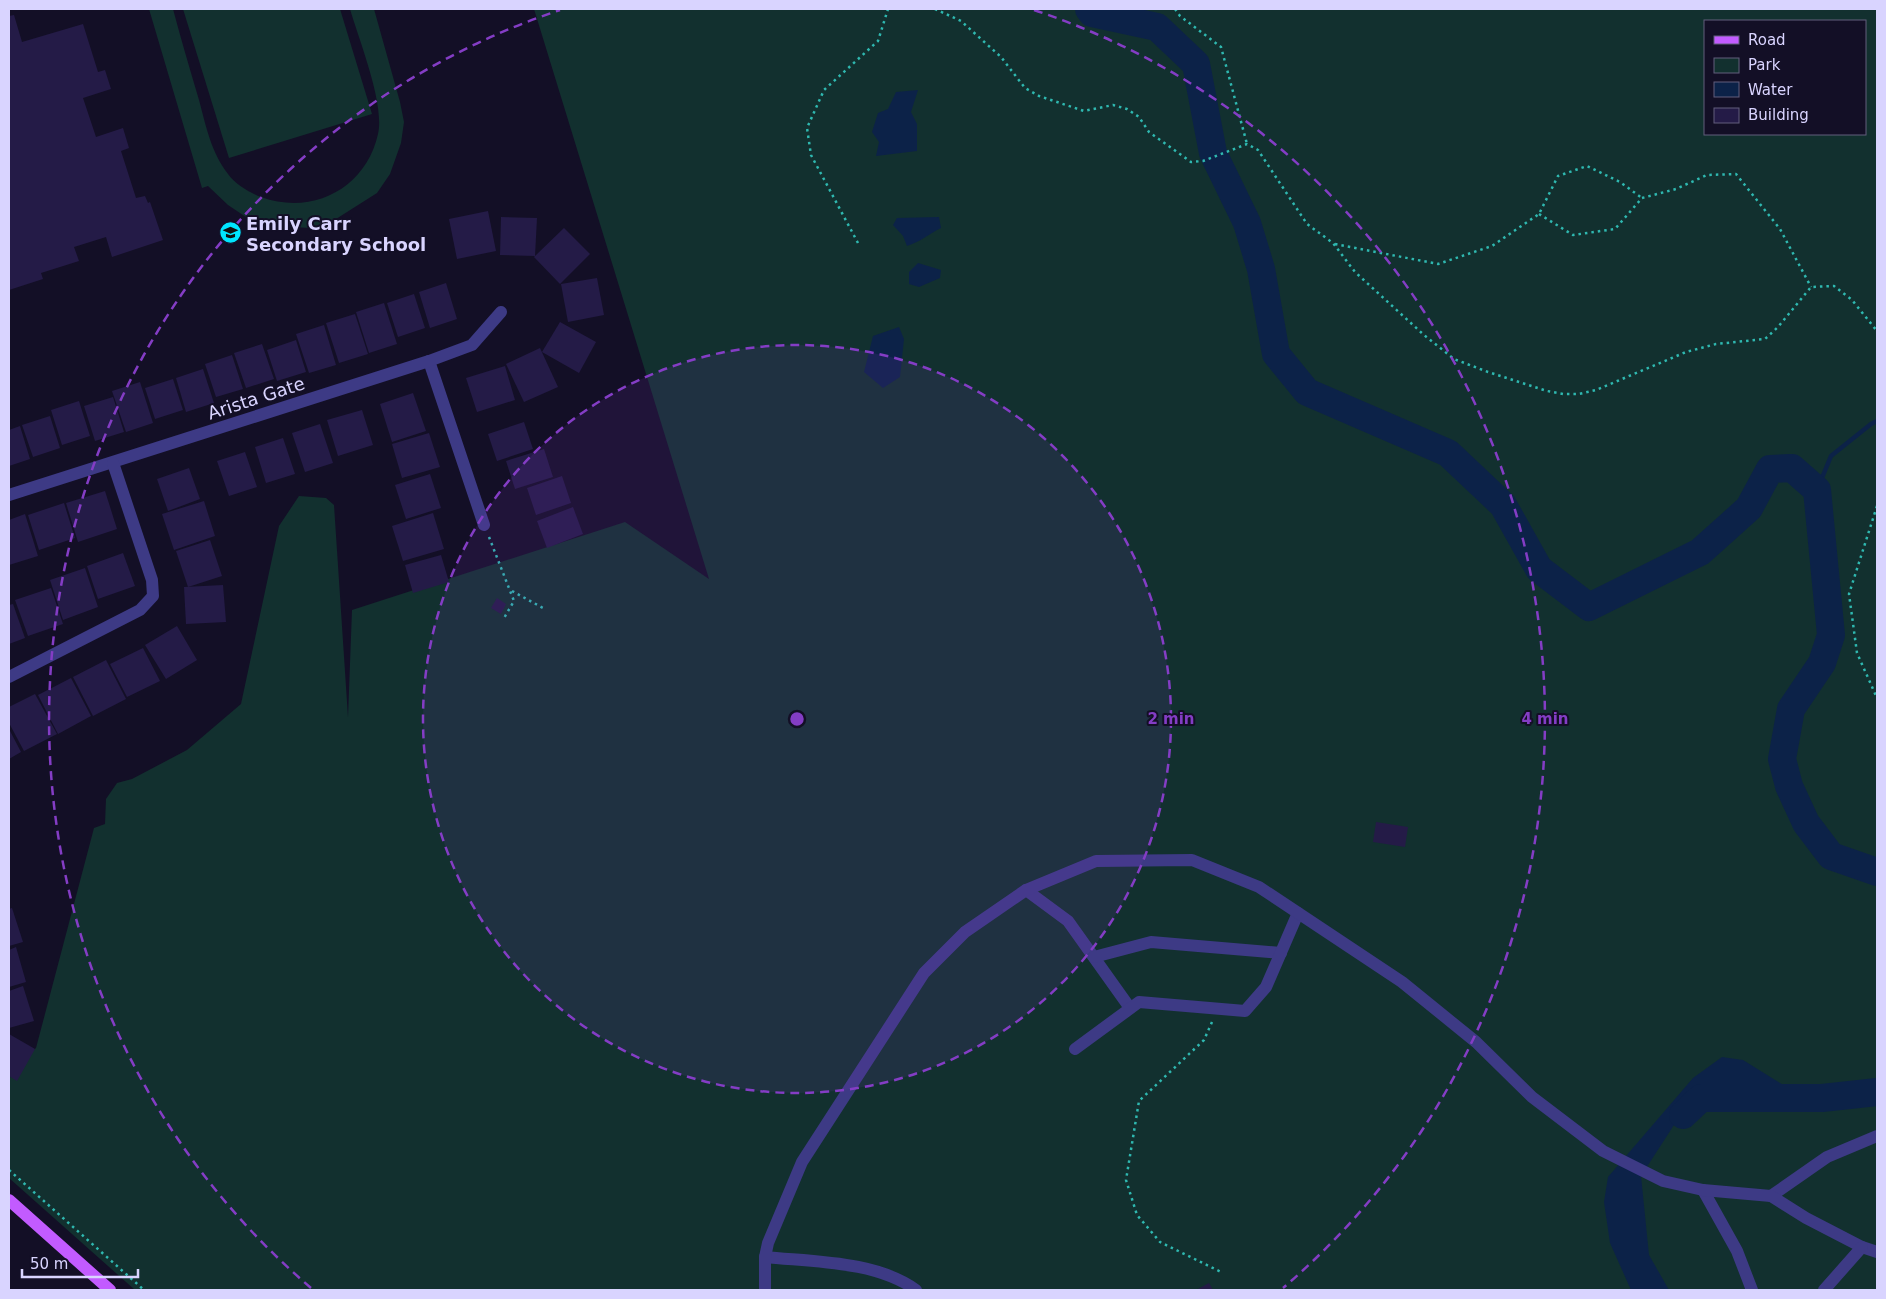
<svg xmlns="http://www.w3.org/2000/svg" width="1886" height="1299" font-family="'DejaVu Sans',sans-serif">
  <rect width="100%" height="100%" fill="#130f26"/>
  <g fill="#12302f" fill-rule="evenodd">
    <path d="M149 9H173C181 39 190 70 199 100 206 126 211 152 228 174 235 184 250 193 261 197 313 216 366 188 378 134 385 104 359 40 350 9H374L400 102 404 122 401 143 390 174 377 193 336 219 310 228 275 226 249 219 228 205 208 186 202 188Z"/>
    <polygon points="183,9 340,9 372,114 229,158"/>
    <path d="M534 9H1877V1290H135L9 1178V1079L20 1062 36 1048 94 828 105 824 106 799 117 783 132 779 187 750 241 704 279 526 299 496 326 498 334 505 348 717 352 610 625 522 709 579ZM1705 21H1865V134H1705Z"/>
  </g>
  <g fill="#0c2248">
    <polygon points="918,90 911,112 917,124 917,151 876,156 879,142 872,132 878,113 888,109 896,92"/>
    <path d="M939 217 941 228C929 234 920 242 907 246L903 236 893 225 897 218Z"/>
    <polygon points="918,263 941,270 940,278 919,287 909,284 909,272"/>
    <polygon points="899,327 904,339 900,377 883,388 864,372 873,336"/>
    <polygon points="1722,1057 1743,1060 1793,1091 1822,1098 1791,1112 1772,1112 1738,1096 1714,1097 1674,1125 1641,1176 1649,1255 1669,1290 1631,1290 1610,1243 1604,1202 1608,1177 1693,1078"/>
  </g>
  <g fill="none" stroke-linecap="round" stroke-linejoin="round">
    <polyline stroke="#0c2248" stroke-width="4.5" points="1817,490 1831,456 1871,424 1877,421"/>
    <g stroke="#0c2248" stroke-width="28">
      <polyline points="1089,9 1092,13 1157,27 1196,64 1213,153 1247,223 1261,269 1276,354 1307,392 1448,453 1503,505 1539,569 1589,607 1700,552 1749,508 1770,469 1792,468 1817,490 1831,635 1822,663 1791,709 1782,759 1789,786 1806,823 1831,856 1877,872"/>
      <polyline points="1683,1115 1701,1098 1822,1098 1877,1092"/>
    </g>
  </g>
  <g fill="#241b47">
    <polygon points="14,15 22,42 83,24 98,72 105,70 111,89 83,98 96,137 123,128 129,148 121,151 136,198 145,196 148,203 150,202 163,240 112,257 106,237 74,247 79,261 41,273 43,279 9,290 9,16"/>
    <polygon points="488,211 496,251 457,259 449,219"/>
    <polygon points="501,217 537,218 535,256 500,255"/>
    <polygon points="564,228 590,254 560,284 534,257"/>
    <polygon points="597,278 604,315 568,322 561,284"/>
    <polygon points="446,283 457,319 430,328 419,292"/>
    <polygon points="414,294 425,328 398,337 387,303"/>
    <polygon points="384,303 397,344 369,353 356,312"/>
    <polygon points="355,314 368,354 339,363 326,323"/>
    <polygon points="560,322 596,342 579,373 542,352"/>
    <polygon points="324,325 336,365 309,373 296,334"/>
    <polygon points="296,340 306,372 277,381 267,350"/>
    <polygon points="262,344 274,379 246,388 234,353"/>
    <polygon points="540,348 558,387 524,402 506,364"/>
    <polygon points="232,355 243,389 216,397 205,364"/>
    <polygon points="505,366 515,400 477,412 466,378"/>
    <polygon points="203,369 214,403 186,412 176,378"/>
    <polygon points="173,379 183,410 155,419 145,388"/>
    <polygon points="140,382 153,423 126,432 112,391"/>
    <polygon points="413,393 426,431 392,442 380,404"/>
    <polygon points="113,397 124,432 95,441 84,406"/>
    <polygon points="79,401 90,436 62,445 51,410"/>
    <polygon points="362,410 373,445 338,456 327,420"/>
    <polygon points="50,416 60,448 33,457 22,425"/>
    <polygon points="524,422 533,449 497,461 488,434"/>
    <polygon points="320,424 333,463 305,472 292,433"/>
    <polygon points="20,426 30,459 9,466 9,430"/>
    <polygon points="429,433 440,467 402,478 392,444"/>
    <polygon points="283,438 295,474 266,483 255,447"/>
    <polygon points="544,449 553,477 515,489 506,461"/>
    <polygon points="245,452 257,487 229,496 217,461"/>
    <polygon points="189,468 200,499 168,511 157,479"/>
    <polygon points="430,474 441,508 406,519 395,485"/>
    <polygon points="562,476 571,503 536,515 527,488"/>
    <polygon points="105,491 117,529 78,542 66,503"/>
    <polygon points="204,501 215,536 174,550 162,514"/>
    <polygon points="64,503 75,538 39,550 28,515"/>
    <polygon points="573,507 583,534 547,548 537,521"/>
    <polygon points="433,513 444,549 403,561 392,526"/>
    <polygon points="25,514 38,556 9,565 9,520"/>
    <polygon points="210,540 222,576 188,587 176,551"/>
    <polygon points="123,553 135,586 98,599 87,566"/>
    <polygon points="441,555 449,582 413,593 405,565"/>
    <polygon points="85,568 98,607 63,620 50,580"/>
    <polygon points="223,585 226,622 186,624 184,587"/>
    <polygon points="51,588 63,624 28,636 15,600"/>
    <polygon points="497,598 506,604 501,614 491,608"/>
    <polygon points="13,604 25,638 9,644 9,605"/>
    <polygon points="177,626 197,660 166,679 145,645"/>
    <polygon points="143,648 160,681 127,697 110,664"/>
    <polygon points="106,660 126,699 93,716 73,677"/>
    <polygon points="71,678 91,716 58,734 38,695"/>
    <polygon points="35,694 57,734 24,751 9,723 9,707"/>
    <polygon points="9,729 21,752 9,759"/>
    <polygon points="1376,822 1408,827 1405,847 1373,842"/>
    <polygon points="12,908 23,942 9,946 9,909"/>
    <polygon points="16,947 26,982 9,987 9,950"/>
    <polygon points="23,986 34,1021 9,1028 9,991"/>
    <polygon points="9,1034 35,1049 17,1081 9,1076"/>
    <polygon points="1209,1283 1213,1290 1196,1290"/>
  </g>
  <g fill="none" stroke-linecap="round" stroke-linejoin="round">
    <g stroke="#2fb8b0" stroke-width="2.5" stroke-dasharray="2.5 4" stroke-linecap="butt">
      <polyline points="935,9 961,21 1001,57 1025,88 1039,96 1084,111 1113,105 1127,109 1139,117 1149,132 1191,162 1203,161 1247,144 1258,150 1307,224 1333,243 1355,272 1424,335 1454,359 1488,372 1547,391 1563,394 1579,394 1596,390 1686,352 1716,344 1765,339 1778,327 1811,287 1834,286 1852,300 1877,331"/>
      <polyline points="1175,9 1180,16 1221,47 1247,144"/>
      <polyline points="1539,214 1573,235 1615,229 1642,198 1676,189 1707,175 1736,174 1780,229 1811,287"/>
      <polyline points="858,243 811,155 807,128 824,90 878,41 888,9"/>
      <polyline points="1335,244 1438,264 1492,246 1539,214 1558,176 1587,166 1620,182 1642,198"/>
      <polyline points="1877,506 1849,594 1857,653 1877,698"/>
      <polyline points="489,537 514,601 504,618"/>
      <polyline points="512,591 543,608"/>
      <polyline points="1212,1022 1204,1040 1139,1101 1126,1180 1137,1215 1160,1242 1223,1273"/>
      <polyline points="9,1170 144,1290"/>
    </g>
    <g stroke="#3d3a85" stroke-width="12">
      <polyline points="429,361 484,525"/>
      <polyline points="9,495 429,361 472,345 501,312"/>
      <polyline points="9,677 140,610 153,596 152,580 113,463"/>
      <polyline points="1026,890 1068,921 1130,1008"/>
      <polyline points="1094,957 1151,942 1281,953"/>
      <polyline points="1075,1049 1139,1002 1245,1011 1266,987 1298,913"/>
      <polyline points="1703,1190 1737,1251 1752,1290"/>
      <polyline points="1771,1196 1827,1157 1877,1136"/>
      <path d="M765 1257C814 1262 876 1261 916 1290"/>
      <polyline points="765,1290 765,1257 768,1243 802,1162 924,973 965,932 1026,890 1096,861 1192,860 1259,887 1402,982 1476,1042 1532,1097 1603,1151 1663,1181 1703,1190 1771,1196 1806,1218 1862,1247 1877,1252"/>
      <polyline points="1824,1290 1862,1247"/>
    </g>
    <polyline stroke="#c25bff" stroke-width="12" points="9,1200 110,1290"/>
  </g>
  <circle cx="797" cy="719" r="374" fill="#843dc5" fill-opacity=".12"/>
  <g fill="none" stroke="#843dc5" stroke-width="2.5" stroke-dasharray="9 6">
    <circle cx="797" cy="719" r="374"/>
    <path d="M311 1288A748 748 0 0 1 560 10M1034 10A748 748 0 0 1 1283 1288"/>
  </g>
  <defs>
    <symbol id="school-disc" viewBox="-11 -11 22 22"><circle r="9.5" fill="#00e5ff" stroke="#130f26"/><path d="M0-5L7-2L0 1L-7-2ZM-4 1L0 2.5L4 1V4Q0 6-4 4Z" fill="#111"/></symbol>
  </defs>
  <g fill-rule="evenodd">
    <use href="#school-disc" x="218" y="220" width="25" height="25"/>
  </g>
  <g text-anchor="middle" dominant-baseline="central" stroke-width="4" stroke-linejoin="round" paint-order="stroke">
    <g font-size="18" font-weight="bold" fill="#d9d4ff" stroke="#130f26" text-anchor="start">
      <text x="246" y="223">Emily Carr<tspan x="246" dy="21">Secondary School</tspan></text>
    </g>
    <g font-size="18" fill="#d9d4ff" stroke="#130f26">
      <text transform="translate(256 398) rotate(-18)">Arista Gate</text>
    </g>
  </g>
  <circle cx="797" cy="719" r="8" fill="#843dc5" stroke="#130f26" stroke-width="2.5"/>
  <g font-size="15" text-anchor="middle" font-weight="bold" fill="#843dc5" stroke="#130f26" stroke-width="4" stroke-linejoin="round" paint-order="stroke">
    <text x="1171" y="724">2 min</text>
    <text x="1545" y="724">4 min</text>
  </g>
  <rect width="1886" height="1299" fill="none" stroke="#d9d4ff" stroke-width="20"/>
  <rect x="1704" y="20" width="162" height="115" fill="#130f26" stroke="#625e7d"/>
  <rect x="1714" y="36" width="25" height="8" fill="#c25bff" stroke="#625e7d"/>
  <text x="1748" y="45" font-size="15" fill="#d9d4ff">Road</text>
  <rect x="1714" y="58" width="25" height="15" fill="#12302f" stroke="#625e7d"/>
  <text x="1748" y="70" font-size="15" fill="#d9d4ff">Park</text>
  <rect x="1714" y="82" width="25" height="15" fill="#0c2248" stroke="#625e7d"/>
  <text x="1748" y="95" font-size="15" fill="#d9d4ff">Water</text>
  <rect x="1714" y="108" width="25" height="15" fill="#241b47" stroke="#625e7d"/>
  <text x="1748" y="120" font-size="15" fill="#d9d4ff">Building</text>
  <path d="M22 1269v8h116v-8" fill="none" stroke="#d9d4ff" stroke-width="2.5"/>
  <text x="30" y="1269" font-size="15" fill="#d9d4ff" stroke="#130f26" stroke-width="4" paint-order="stroke">50 m</text>
</svg>
